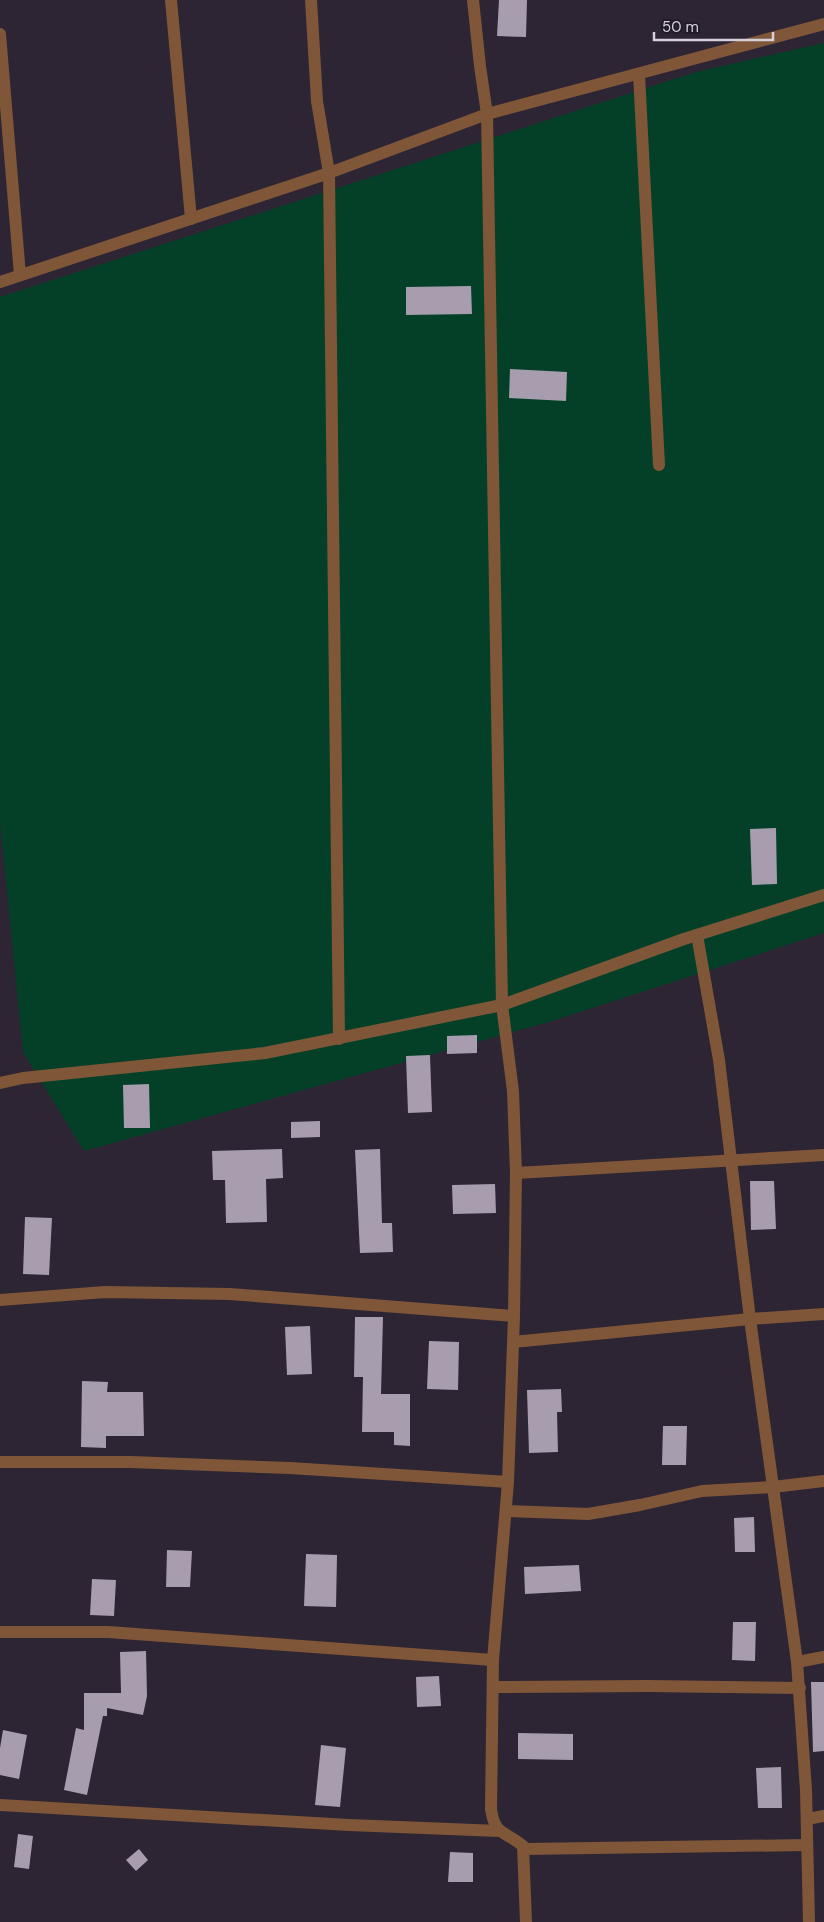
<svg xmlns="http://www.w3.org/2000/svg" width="824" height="1922" font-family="'DM Sans',sans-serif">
  <rect width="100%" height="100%" fill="#2d2533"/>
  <polygon fill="#034027" points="824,43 824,933 552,1021 84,1151 23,1052 0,822 0,297 696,72"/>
  <g fill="#a79daf">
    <polygon points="499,0 527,0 526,37 497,36"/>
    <polygon points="471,286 472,314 406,315 406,287"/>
    <polygon points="510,369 567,372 566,401 509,398"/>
    <polygon points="776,828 777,884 752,885 750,829"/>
    <polygon points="477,1035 477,1053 447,1054 447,1036"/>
    <polygon points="430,1055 432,1112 408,1113 406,1056"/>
    <polygon points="149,1084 150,1128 124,1128 123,1085"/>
    <polygon points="320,1121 320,1137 291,1138 291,1122"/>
    <polygon points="282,1149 283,1178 266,1179 267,1222 226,1223 225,1180 213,1180 212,1151"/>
    <polygon points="380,1149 382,1223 392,1223 393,1252 360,1253 355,1150"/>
    <polygon points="750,1181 774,1181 776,1229 751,1230"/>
    <polygon points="495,1184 496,1213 453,1214 452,1185"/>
    <polygon points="25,1217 52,1218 49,1275 23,1274"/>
    <polygon points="355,1317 383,1317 381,1394 410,1394 410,1446 394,1445 394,1432 362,1432 363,1377 354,1377"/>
    <polygon points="310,1326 312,1374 287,1375 285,1327"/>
    <polygon points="429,1341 459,1342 458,1390 427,1389"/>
    <polygon points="82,1381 108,1382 107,1392 143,1392 144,1436 106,1436 106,1448 81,1447"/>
    <polygon points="561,1389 562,1412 557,1412 558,1452 529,1453 527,1390"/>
    <polygon points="663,1426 687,1426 686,1465 662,1465"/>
    <polygon points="754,1517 755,1552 735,1552 734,1518"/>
    <polygon points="167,1550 192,1551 190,1587 166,1587"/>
    <polygon points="306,1554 337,1555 336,1607 304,1606"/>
    <polygon points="579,1565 581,1591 525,1594 524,1567"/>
    <polygon points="92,1579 116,1580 114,1616 90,1615"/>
    <polygon points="733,1622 756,1622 755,1661 732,1660"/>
    <polygon points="146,1651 147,1696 143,1715 107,1708 107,1716 103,1716 87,1795 64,1790 76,1728 84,1730 84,1693 121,1693 120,1652"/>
    <polygon points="439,1676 441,1706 417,1707 416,1677"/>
    <polygon points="811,1682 824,1682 824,1751 813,1752"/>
    <polygon points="3,1730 27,1735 19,1779 0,1775 0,1748"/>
    <polygon points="518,1733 573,1734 573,1760 518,1759"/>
    <polygon points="321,1745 346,1748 340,1807 315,1805"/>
    <polygon points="781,1767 782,1808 758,1808 756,1768"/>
    <polygon points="18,1834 33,1836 29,1869 14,1867"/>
    <polygon points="139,1849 148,1860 136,1871 126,1860"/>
    <polygon points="450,1852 473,1853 473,1882 448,1882"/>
  </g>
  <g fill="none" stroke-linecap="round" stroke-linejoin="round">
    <g stroke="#7f5638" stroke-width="12">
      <polyline points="171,0 191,219"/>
      <polyline points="311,0 317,101 329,173 339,1039"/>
      <path d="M473 0 480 66 487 114 502 1005 513 1091 516 1173 514 1316 508 1482 493 1660 491 1809C495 1837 505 1830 523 1846L526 1922"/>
      <polyline points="0,34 20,275"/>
      <polyline points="639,74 659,465"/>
      <polyline points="0,282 329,173 487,114 824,24"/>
      <polyline points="697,935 719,1060 750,1319 797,1662 806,1790 809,1922"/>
      <polyline points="0,1083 23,1078 265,1053 502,1005 684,939 824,895"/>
      <polyline points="516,1173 824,1155"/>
      <polyline points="0,1300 105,1292 230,1294 514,1316"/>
      <polyline points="513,1342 750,1319 824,1314"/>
      <polyline points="0,1462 131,1462 290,1468 508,1482"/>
      <polyline points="506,1511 588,1514 640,1505 702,1491 773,1487 824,1481"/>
      <polyline points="0,1632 108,1632 493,1660"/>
      <polyline points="797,1662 824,1657"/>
      <polyline points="493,1687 648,1686 800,1688"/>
      <polyline points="0,1805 349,1825 499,1831"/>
      <polyline points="807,1819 824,1816"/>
      <polyline points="524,1849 807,1845"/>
    </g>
  </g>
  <path d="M654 32v8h119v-8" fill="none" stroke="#d5d0da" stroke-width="2.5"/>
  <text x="662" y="32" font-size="15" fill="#d5d0da" stroke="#231b29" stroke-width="4" paint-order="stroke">50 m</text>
</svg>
